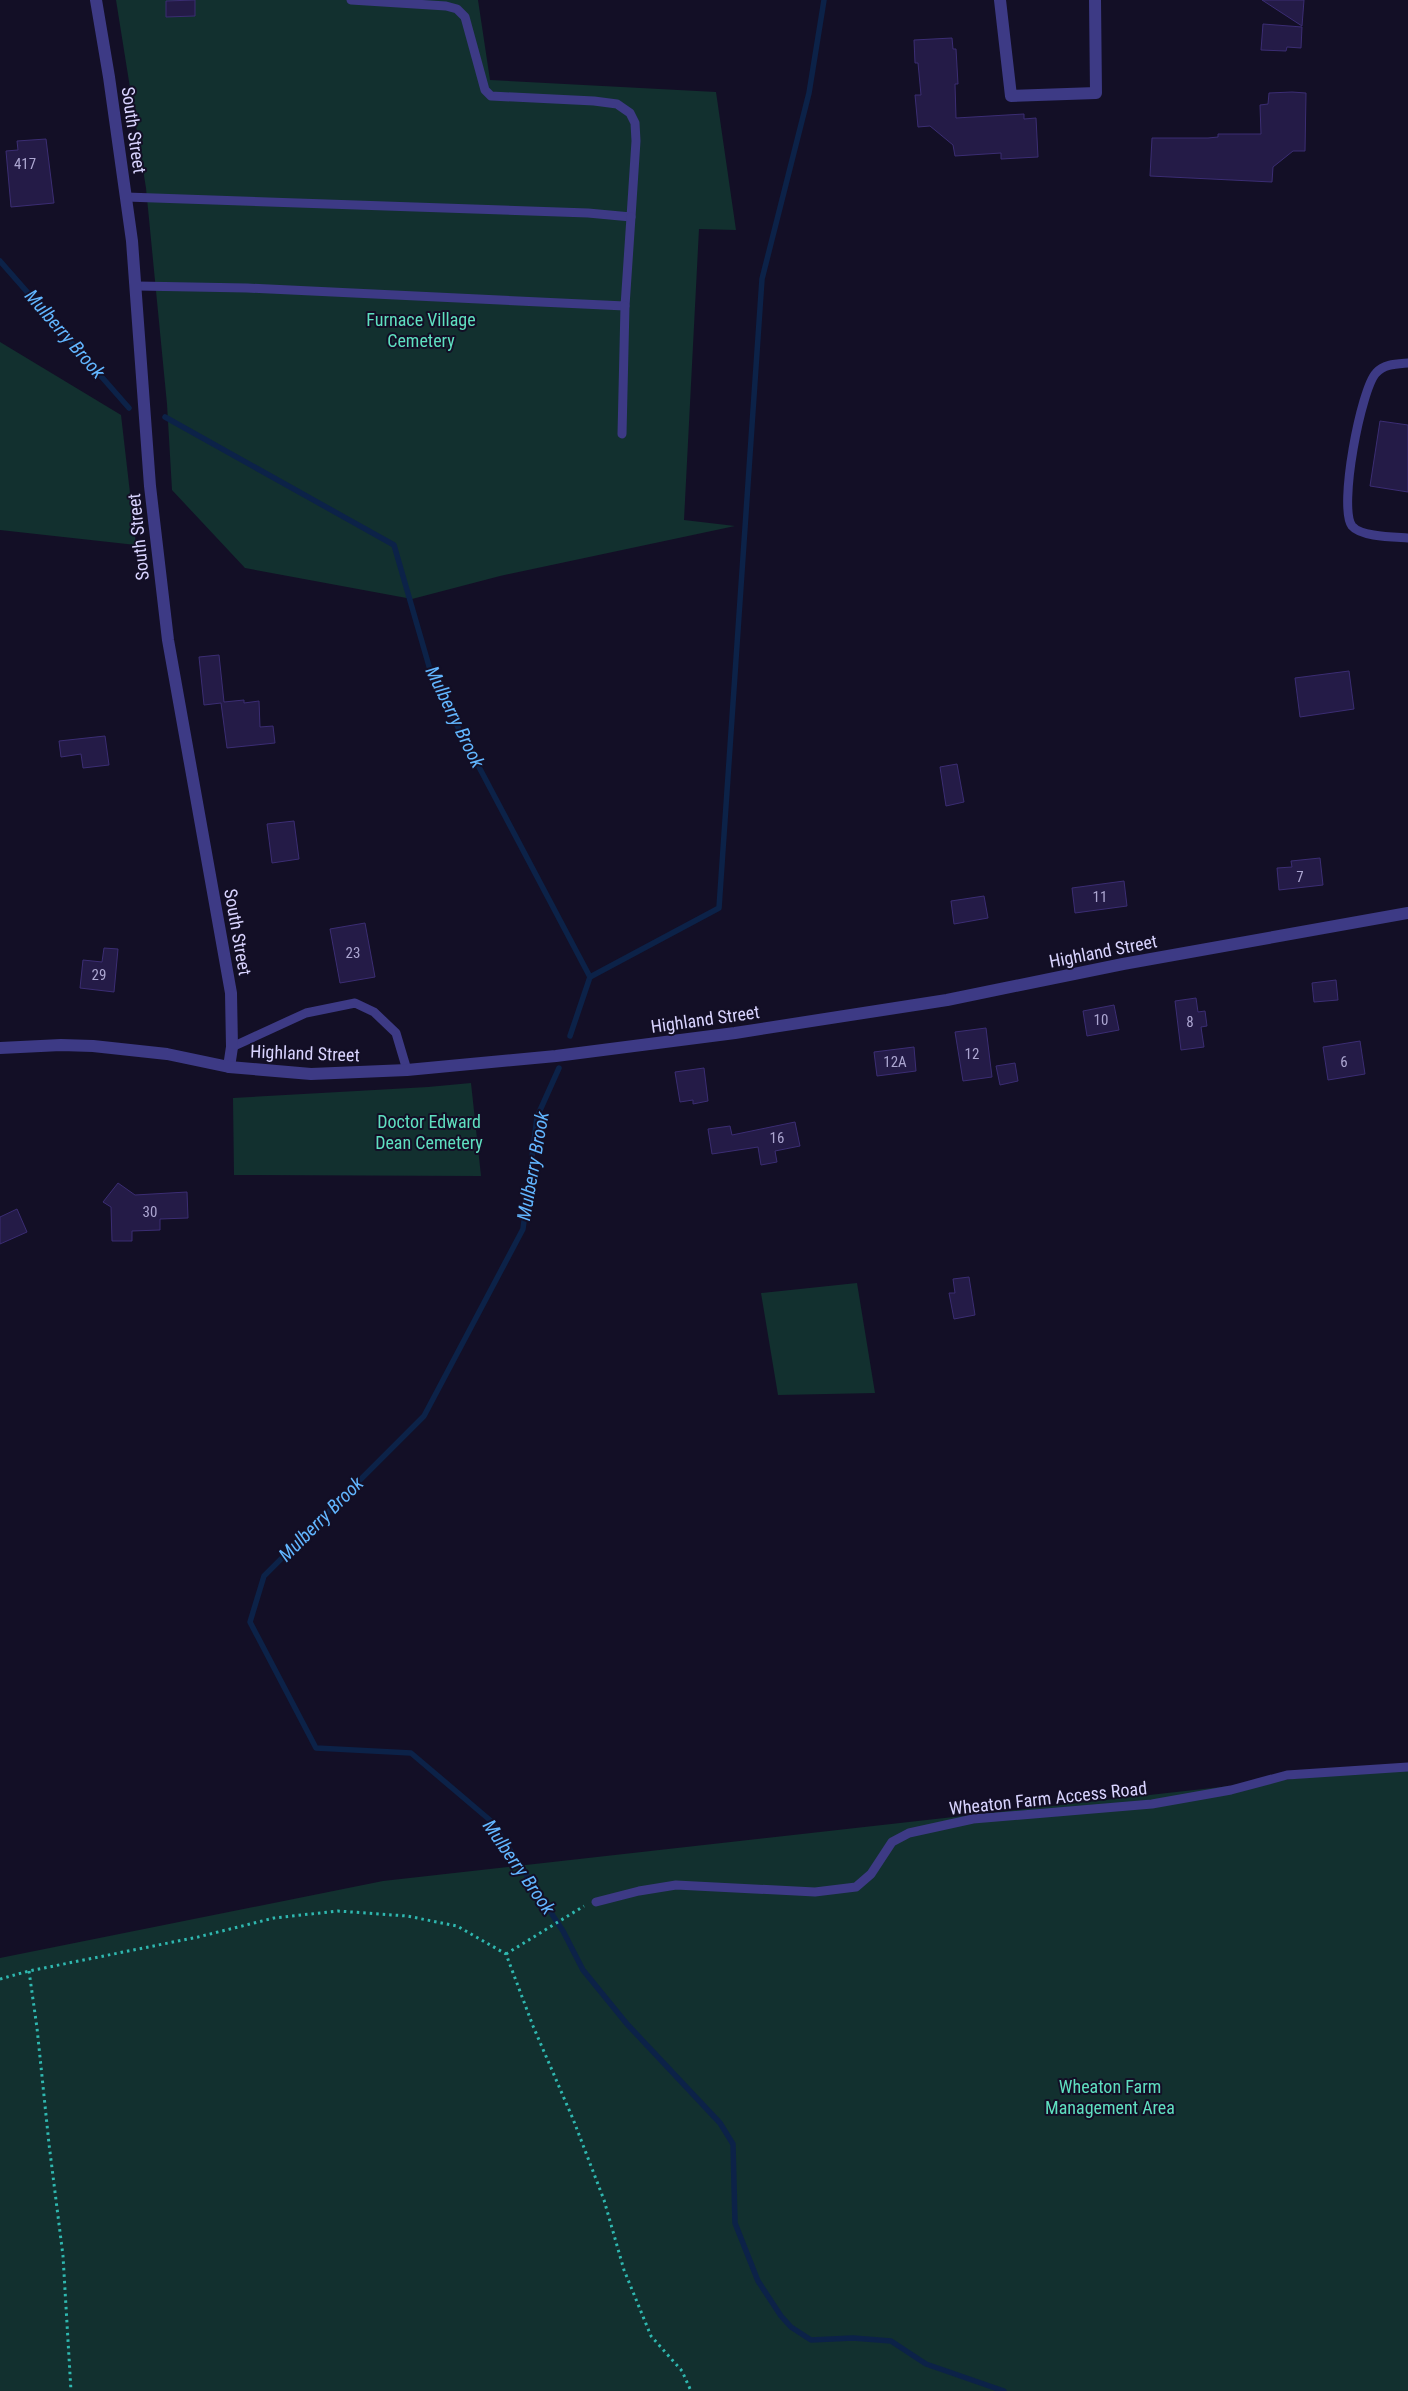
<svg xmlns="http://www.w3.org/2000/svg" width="1408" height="2391" font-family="'Roboto Condensed',sans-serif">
  <rect width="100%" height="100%" fill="#130f26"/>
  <g fill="#12302f">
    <polygon points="116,0 478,0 490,80 716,92 736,230 699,229 684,520 735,526 500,576 412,599 245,568 172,490 167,404 146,188"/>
    <polygon points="0,342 121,415 136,545 0,530"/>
    <polygon points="471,1083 481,1176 234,1175 233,1098 428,1087"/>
    <polygon points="857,1283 875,1393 778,1395 761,1293"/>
    <polygon points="1408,1766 1408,2391 0,2391 0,1958 383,1881"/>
  </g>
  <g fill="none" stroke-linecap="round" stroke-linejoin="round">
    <g stroke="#0c2248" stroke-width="5.5">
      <polyline points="0,261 129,408"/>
      <polyline points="165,417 394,545 433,680 590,977 570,1036"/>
      <polyline points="590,977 719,908 762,279 809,93 824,0"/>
      <polyline points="559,1068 537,1117 523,1229 424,1416 264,1576 250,1622 316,1748 411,1753 491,1821 563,1931 583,1970 627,2024 720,2123 733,2144 735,2223 758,2281 781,2316 791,2327 811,2340 853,2338 891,2341 926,2364 1004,2391"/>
    </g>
  </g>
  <g fill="#241b47" stroke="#3b2d73">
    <polygon points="195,0 195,16 166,17 166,1"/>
    <polygon points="1262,0 1304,0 1302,26"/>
    <polygon points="1263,24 1302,27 1301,48 1287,47 1286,51 1261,50"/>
    <polygon points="952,38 953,49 956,49 958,84 955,84 956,118 1024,114 1024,119 1036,118 1038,157 1001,159 1001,153 955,156 953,145 930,126 918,127 915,95 921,95 918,63 915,63 914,40"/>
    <polygon points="1292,92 1306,93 1305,151 1293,151 1273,167 1272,182 1150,176 1152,138 1208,138 1218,137 1218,134 1261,134 1260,105 1268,104 1269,93"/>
    <polygon points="46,139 54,203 11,207 6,151 18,150 17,141"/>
    <polygon points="1380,421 1408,425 1408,492 1370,486"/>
    <polygon points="219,655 224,702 244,700 244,703 259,701 260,727 273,726 275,743 227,748 221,703 204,705 199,657"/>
    <polygon points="1349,671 1354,709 1300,717 1295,678"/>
    <polygon points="105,736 109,765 83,768 81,754 61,757 59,741"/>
    <polygon points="957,764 964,802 946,806 940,767"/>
    <polygon points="294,821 299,859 272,863 267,824"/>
    <polygon points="1320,858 1323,885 1279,890 1277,868 1292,867 1291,861"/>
    <polygon points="1124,881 1127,906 1075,913 1072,888"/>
    <polygon points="984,896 988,918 954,924 951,901"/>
    <polygon points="365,923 375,977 340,983 330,929"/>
    <polygon points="104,948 118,949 114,992 80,988 83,960 102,962"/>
    <polygon points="1336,980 1338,1000 1314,1002 1312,983"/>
    <polygon points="1196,998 1198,1012 1205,1011 1207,1026 1201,1027 1204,1047 1181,1050 1175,1001"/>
    <polygon points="1114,1005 1119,1030 1087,1036 1083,1011"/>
    <polygon points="986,1028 992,1077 963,1081 955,1032"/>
    <polygon points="1360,1041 1365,1074 1328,1080 1323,1047"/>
    <polygon points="914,1047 916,1071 877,1076 874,1052"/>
    <polygon points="1015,1063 1018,1081 1000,1085 996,1066"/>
    <polygon points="704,1068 708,1101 693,1104 693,1100 680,1102 675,1072"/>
    <polygon points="795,1122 800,1146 775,1151 777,1162 761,1165 758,1147 712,1154 708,1129 730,1126 732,1135"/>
    <polygon points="118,1183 135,1195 187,1192 188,1218 160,1219 160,1230 132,1231 132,1241 112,1241 111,1207 103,1202"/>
    <polygon points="17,1209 27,1232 0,1244 0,1217"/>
    <polygon points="969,1277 975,1315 954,1319 949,1293 955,1293 953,1279"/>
  </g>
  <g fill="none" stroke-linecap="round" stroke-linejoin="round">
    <g stroke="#2fb8b0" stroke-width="3" stroke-dasharray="2.5 4" stroke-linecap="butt">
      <polyline points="506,1954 584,1906"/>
      <polyline points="29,1971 37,2028 49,2144 63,2256 71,2391"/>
      <polyline points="0,1979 29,1971 198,1937 274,1918 338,1911 407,1916 457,1926 506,1954 533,2026 573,2119 604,2200 624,2270 651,2336 682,2371 691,2391"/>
    </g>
    <g stroke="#3d3a85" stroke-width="9">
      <polyline points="126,197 588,213 631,217 636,141 635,123 630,113 617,104 594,101 491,96 485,90 465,17 457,9 446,6 351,0"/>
      <polyline points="137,286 247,288 625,306 631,217"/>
      <path d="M1408 363C1396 364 1384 364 1376 373 1361 389 1338 508 1352 526 1361 537 1394 537 1408 538"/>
      <polyline points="622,434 625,306"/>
      <polyline points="232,1047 306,1013 355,1003 374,1012 396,1033 407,1070"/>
      <polyline points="596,1902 639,1891 676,1885 815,1892 856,1887 871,1874 892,1842 909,1833 973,1819 1152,1804 1231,1790 1287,1775 1408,1767"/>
    </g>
    <g stroke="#3d3a85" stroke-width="12">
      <polyline points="96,0 109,77 132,241 150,486 168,640 231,993 232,1047 229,1067"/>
      <polyline points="1000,0 1011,96 1096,93 1095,0"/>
      <polyline points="0,1048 61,1045 93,1046 167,1054 229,1067 311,1074 407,1070 556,1056 735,1033 947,1000 1123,964 1408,913"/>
    </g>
  </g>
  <g text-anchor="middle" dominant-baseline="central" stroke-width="4" stroke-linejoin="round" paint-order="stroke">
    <g font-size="15" fill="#aca6d1">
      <text x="25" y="164">417</text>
      <text x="1300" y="877">7</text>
      <text x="1100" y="897">11</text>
      <text x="353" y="953">23</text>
      <text x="99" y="975">29</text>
      <text x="1101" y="1020">10</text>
      <text x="1190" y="1022">8</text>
      <text x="972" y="1054">12</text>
      <text x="895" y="1062">12A</text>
      <text x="1344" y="1062">6</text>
      <text x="777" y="1138">16</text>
      <text x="150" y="1212">30</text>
    </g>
    <g font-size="18" fill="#d9d4ff" stroke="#130f26">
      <text transform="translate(134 130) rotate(82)">South Street</text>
      <text transform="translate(138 537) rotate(-96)">South Street</text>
      <text transform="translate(238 932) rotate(80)">South Street</text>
      <text transform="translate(1103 951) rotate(-11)">Highland Street</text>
      <text transform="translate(705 1019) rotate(-8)">Highland Street</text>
      <text transform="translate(305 1053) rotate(2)">Highland Street</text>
      <text transform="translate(1048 1798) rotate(-6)">Wheaton Farm Access Road</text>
    </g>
    <g font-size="18" fill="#5fe0c0" stroke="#130f26">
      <text x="421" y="319">Furnace Village<tspan x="421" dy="21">Cemetery</tspan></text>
      <text x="429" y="1121">Doctor Edward<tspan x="429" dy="21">Dean Cemetery</tspan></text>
      <text x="1110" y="2086">Wheaton Farm<tspan x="1110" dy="21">Management Area</tspan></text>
    </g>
    <g font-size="19" font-style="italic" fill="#62b6ff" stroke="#130f26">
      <text transform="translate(65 334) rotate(49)">Mulberry Brook</text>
      <text transform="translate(455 717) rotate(64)">Mulberry Brook</text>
      <text transform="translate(533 1166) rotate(-80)">Mulberry Brook</text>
      <text transform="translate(321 1519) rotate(-45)">Mulberry Brook</text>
      <text transform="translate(519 1867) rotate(55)">Mulberry Brook</text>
    </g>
  </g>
</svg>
